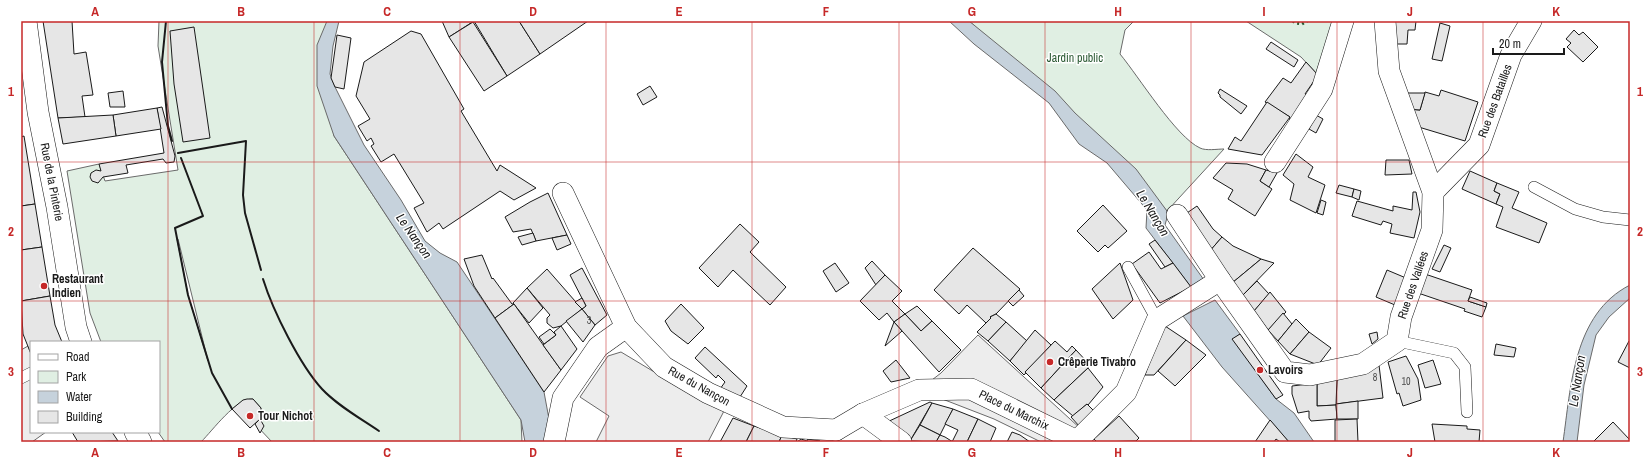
<svg xmlns="http://www.w3.org/2000/svg" width="1651" height="463" font-family="'Archivo Narrow',sans-serif">
  <rect width="100%" height="100%" fill="#fff"/>
  <g fill="#e0efe3" stroke="#6a6a6a" fill-rule="evenodd">
    <path d="M159 21H332L320 55 334 136 521 420 522 442H272L255 424 260 419 261 408 253 399C236 398 213 430 201 442H165L158 432 159 342H101L90 313 67 171 99 164 105 181 178 170 158 46ZM177 239H178L208 361 188 295Z"/>
    <path d="M969 21H1134L1125 30 1120 54C1139 77 1176 137 1200 148 1206 151 1217 149 1224 149L1167 211 1096 133Z"/>
    <polygon points="1246,21 1334,21 1316,73 1301,57"/>
  </g>
  <g fill="#ededed" stroke="#6a6a6a">
    <polygon points="978,335 1093,440 1092,442 1041,442 994,419 919,390 941,373"/>
    <polygon points="28,346 31,354 31,432 46,432 32,442 21,442 21,350"/>
    <polygon points="621,352 706,403 724,411 708,442 596,442 609,416 580,397 608,356"/>
  </g>
  <g fill="#c6d2dc" stroke="#6a6a6a">
    <polygon points="327,21 339,21 333,46 330,74 335,87 364,145 401,200 425,241 440,253 457,262 544,392 549,419 545,442 525,442 521,420 334,136 317,86 317,45"/>
    <polygon points="949,21 969,21 1055,91 1075,113 1136,169 1167,211 1168,214 1165,225 1204,280 1191,287 1146,228 1147,210 1107,163 1079,144 1049,103 974,44"/>
    <path d="M1630 285V298L1609 317 1596 335 1584 385 1577 442H1563C1571 387 1573 314 1630 285Z"/>
    <polygon points="1215,300 1240,334 1233,339 1276,399 1294,413 1314,442 1289,442 1222,367 1183,316"/>
  </g>
  <g fill="#e6e6e6" stroke="#1a1a1a">
    <polygon points="43,21 72,21 74,54 86,52 93,95 82,96 85,117 58,118"/>
    <polygon points="442,21 474,21 449,37"/>
    <polygon points="474,21 519,21 540,54 507,76"/>
    <polygon points="519,21 588,21 540,54"/>
    <polygon points="1391,21 1416,21 1415,30 1408,30 1407,44 1392,44"/>
    <polygon points="473,22 507,76 484,91 449,37"/>
    <polygon points="1440,23 1450,26 1442,61 1432,59"/>
    <polygon points="194,27 210,138 183,142 174,84 170,31"/>
    <polygon points="1574,30 1579,35 1583,32 1598,47 1583,62 1567,47 1571,43 1566,39"/>
    <polygon points="411,31 421,34 464,109 461,111 497,171 500,165 536,188 514,200 500,191 443,229 439,223 427,232 414,208 424,203 394,154 381,162 371,146 374,144 371,138 367,141 358,126 370,119 356,96 364,62"/>
    <polygon points="337,35 351,38 344,89 335,87 331,78"/>
    <polygon points="1271,42 1298,60 1294,67 1266,49"/>
    <polygon points="1306,62 1318,75 1305,94 1309,96 1292,120 1289,119 1290,117 1265,102 1283,78 1291,83"/>
    <polygon points="650,86 657,97 643,105 637,94"/>
    <polygon points="1220,89 1247,106 1241,114 1220,97 1220,95 1218,93"/>
    <polygon points="1441,90 1478,102 1465,141 1412,125 1407,109 1420,110 1425,92 1439,96"/>
    <polygon points="123,91 125,107 110,107 108,93"/>
    <polygon points="1402,93 1425,93 1420,110 1407,109"/>
    <polygon points="1267,102 1290,117 1262,155 1228,149 1235,137 1241,141"/>
    <polygon points="162,107 175,156 174,162 166,163 163,159 126,165 128,173 103,177 98,183 92,181 90,177 91,173 96,170 101,171 99,164 164,153 157,108"/>
    <polygon points="157,108 161,129 116,136 113,115"/>
    <polygon points="113,115 116,136 63,144 58,118"/>
    <polygon points="1316,115 1323,119 1316,133 1309,129"/>
    <polygon points="24,136 35,204 21,206 21,137"/>
    <polygon points="1296,154 1313,167 1308,177 1325,185 1316,213 1290,200 1294,184 1283,175"/>
    <polygon points="1386,160 1409,160 1412,174 1385,175"/>
    <polygon points="1226,163 1247,164 1266,170 1260,181 1272,189 1255,216 1228,199 1233,190 1213,178"/>
    <polygon points="1266,170 1277,173 1269,187 1260,181"/>
    <polygon points="1470,171 1497,183 1494,191 1500,194 1496,204 1462,189"/>
    <polygon points="1497,183 1519,192 1512,208 1547,223 1539,243 1496,227 1503,207 1496,204 1500,194 1494,191"/>
    <polygon points="1339,185 1354,189 1352,197 1336,193"/>
    <polygon points="1354,189 1361,191 1359,200 1352,197"/>
    <polygon points="1413,192 1416,192 1420,212 1414,238 1390,233 1392,224 1383,221 1381,225 1352,216 1357,201 1393,211 1393,206 1412,210"/>
    <polygon points="548,193 567,235 536,241 531,229 513,232 505,217 530,202"/>
    <polygon points="1321,200 1326,202 1323,215 1317,213"/>
    <polygon points="35,204 42,247 21,250 21,206"/>
    <polygon points="1103,205 1127,231 1108,248 1105,245 1098,252 1077,231"/>
    <polygon points="1197,206 1213,229 1222,237 1209,252 1184,215"/>
    <polygon points="740,224 759,242 750,252 786,287 770,305 733,270 718,287 699,268"/>
    <polygon points="533,233 536,241 522,245 518,237"/>
    <polygon points="567,235 571,244 557,250 552,238"/>
    <polygon points="1222,237 1233,246 1261,259 1232,283 1209,252"/>
    <polygon points="1155,240 1173,263 1165,267 1149,244"/>
    <polygon points="1444,245 1451,248 1440,272 1432,269"/>
    <polygon points="42,247 50,296 21,301 21,250"/>
    <polygon points="973,248 1020,289 996,314 990,317 991,318 986,323 967,305 959,314 934,290"/>
    <polygon points="1149,252 1161,269 1173,263 1191,287 1160,303 1132,264"/>
    <polygon points="482,255 492,279 493,278 512,304 514,304 495,318 474,286 464,259"/>
    <polygon points="1261,259 1274,263 1242,296 1232,283"/>
    <polygon points="872,261 885,275 876,285 865,268"/>
    <polygon points="835,263 849,283 836,292 823,271"/>
    <polygon points="1120,263 1133,300 1113,319 1092,289"/>
    <polygon points="582,268 607,315 595,325 582,309 586,306 570,275"/>
    <polygon points="547,269 582,309 561,326 553,328 547,323 547,318 550,315 527,288"/>
    <polygon points="1387,270 1406,278 1395,305 1376,297"/>
    <polygon points="1425,274 1472,290 1468,301 1486,307 1482,317 1464,311 1465,309 1418,293"/>
    <polygon points="885,275 902,291 892,301 905,314 894,322 887,313 879,320 860,301"/>
    <polygon points="1257,281 1269,294 1254,311 1242,296"/>
    <polygon points="527,288 543,308 529,323 513,303"/>
    <polygon points="1019,290 1024,296 1013,306 1008,301"/>
    <polygon points="1270,292 1286,312 1268,330 1254,311"/>
    <polygon points="50,296 55,325 62,342 31,342 31,354 23,334 21,301"/>
    <polygon points="1470,297 1487,303 1486,307 1468,301"/>
    <polygon points="582,298 586,306 582,309 575,302"/>
    <polygon points="514,304 561,370 544,392 495,318"/>
    <polygon points="681,304 704,328 688,344 671,331 665,321"/>
    <polygon points="917,306 932,321 921,331 905,314"/>
    <polygon points="582,309 595,325 583,342 566,321"/>
    <polygon points="1283,313 1292,324 1278,341 1268,330"/>
    <polygon points="905,314 921,331 932,321 961,350 939,372 894,322"/>
    <polygon points="996,314 1006,322 988,341 977,332 991,318 990,317"/>
    <polygon points="1296,319 1309,332 1290,354 1278,341"/>
    <polygon points="894,322 902,331 885,346"/>
    <polygon points="1006,322 1027,341 1010,361 988,341"/>
    <polygon points="561,326 577,349 561,370 543,345 556,335 554,332"/>
    <polygon points="1165,326 1186,340 1154,375 1145,375 1162,327"/>
    <polygon points="550,329 556,335 544,344 539,337"/>
    <polygon points="1035,330 1051,345 1024,375 1010,361"/>
    <polygon points="1309,332 1331,348 1318,365 1290,354"/>
    <polygon points="1377,332 1378,339 1372,344 1369,334"/>
    <polygon points="1240,334 1283,395 1276,399 1232,339"/>
    <polygon points="1186,340 1206,355 1175,386 1158,371"/>
    <polygon points="1055,341 1067,352 1072,346 1076,350 1041,388 1025,372"/>
    <polygon points="1629,341 1630,341 1630,368 1618,362"/>
    <polygon points="1496,344 1516,348 1514,357 1494,355"/>
    <polygon points="705,347 747,386 740,397 720,389 725,382 718,375 716,378 695,358"/>
    <polygon points="1076,350 1089,364 1088,368 1054,400 1041,388"/>
    <polygon points="1406,356 1418,379 1421,400 1403,406 1399,393 1397,394 1388,362"/>
    <polygon points="896,360 910,378 891,382 883,371"/>
    <polygon points="1433,360 1441,384 1425,388 1418,365"/>
    <polygon points="1379,365 1383,398 1336,404 1337,379"/>
    <polygon points="1088,368 1103,387 1088,405 1087,404 1073,416 1054,400"/>
    <polygon points="1337,379 1336,405 1317,406 1317,383"/>
    <polygon points="1317,383 1317,406 1336,405 1337,419 1311,421 1309,418 1309,411 1298,413 1292,394 1292,386"/>
    <polygon points="247,399 253,399 261,408 260,419 250,428 232,409 243,400"/>
    <polygon points="1358,401 1358,419 1337,419 1336,404"/>
    <polygon points="930,402 932,403 910,441 885,423"/>
    <polygon points="932,403 953,409 940,435 920,425"/>
    <polygon points="1087,404 1096,413 1080,427 1071,417"/>
    <polygon points="953,409 978,419 967,442 952,442 958,430 945,424"/>
    <polygon points="1119,416 1139,438 1136,441 1097,442 1094,439"/>
    <polygon points="733,418 754,426 746,442 720,442"/>
    <polygon points="260,419 264,426 260,433 255,424"/>
    <polygon points="978,419 996,428 990,442 967,442"/>
    <polygon points="1357,419 1358,442 1335,442 1335,420"/>
    <polygon points="1270,420 1271,421 1289,442 1280,442 1276,439 1274,442 1255,442"/>
    <polygon points="1613,422 1630,440 1630,442 1593,442"/>
    <polygon points="1432,424 1467,426 1467,429 1480,430 1479,442 1435,442"/>
    <polygon points="920,425 940,435 936,442 910,441"/>
    <polygon points="754,426 782,435 779,442 746,442"/>
    <polygon points="72,432 112,432 118,441 78,442"/>
    <polygon points="1012,432 1020,435 1030,442 1007,442"/>
    <polygon points="782,435 797,439 796,442 779,442"/>
    <polygon points="940,435 945,437 953,442 936,442"/>
    <polygon points="801,439 807,441 808,439 820,441 797,442"/>
  </g>
  <g fill="none" stroke-linecap="round" stroke-linejoin="round">
    <defs>
      <g id="lane">
        <polyline points="1534,187 1575,209 1603,217 1630,220"/>
        <polyline points="1128,267 1157,320"/>
        <polyline points="1397,341 1454,353 1465,367 1467,412"/>
        <polyline points="21,378 31,373"/>
      </g>
      <g id="street">
        <polyline points="26,21 38,112 57,207 76,327 81,342"/>
        <polyline points="1275,162 1322,89 1343,21"/>
        <polyline points="1433,192 1479,145 1511,55 1531,21"/>
        <polyline points="563,193 626,327 664,367 708,393 783,427 836,430"/>
        <polyline points="1177,215 1220,280 1285,372 1310,375 1363,364 1397,341 1401,317 1432,230 1433,192 1389,71 1385,21"/>
        <polyline points="863,414 901,442"/>
        <polyline points="836,430 863,414 919,390 971,389 1079,442"/>
        <polyline points="135,432 141,442"/>
        <polyline points="1077,441 1126,392 1157,320 1220,280"/>
        <polyline points="554,442 563,398 598,347 626,327"/>
      </g>
    </defs>
    <use href="#lane" stroke="#1a1a1a" stroke-width="12"/>
    <use href="#street" stroke="#1a1a1a" stroke-width="22"/>
    <use href="#lane" stroke="#fff" stroke-width="11"/>
    <use href="#street" stroke="#fff" stroke-width="21"/>
    <polyline stroke="#2b5a34" stroke-width="3" stroke-dasharray="2 3" stroke-linecap="butt" points="1293,21 1295,23 1302,24 1307,21"/>
    <g stroke="#1a1a1a" stroke-width="2">
      <polyline points="166,21 162,62 168,126 172,141"/>
      <polyline points="178,153 246,141 243,195 245,213 261,270"/>
      <polyline points="181,158 203,216 175,228 188,295 212,373 232,409"/>
      <path d="M263 279C273 311 300 365 322 389 338 406 360 418 379 431"/>
    </g>
  </g>
  <path fill="none" stroke="#c62828" stroke-width="1" stroke-opacity="0.55" d="M168 21V442M314 21V442M460 21V442M606 21V442M752 21V442M899 21V442M1045 21V442M1191 21V442M1337 21V442M1483 21V442M21 162H1630M21 301H1630"/>
  <g fill="#c62828" stroke="#fff" stroke-width="1.5">
    <circle cx="44" cy="286" r="4"/>
    <circle cx="1050" cy="362" r="4"/>
    <circle cx="1260" cy="370" r="4"/>
    <circle cx="250" cy="416" r="4"/>
  </g>
  <g text-anchor="middle" dominant-baseline="central" stroke-width="3" stroke-linejoin="round" paint-order="stroke">
    <g font-size="10" fill="#4d4d4d">
      <text x="589" y="320">3</text>
      <text x="1375" y="377">8</text>
      <text x="1406" y="381">10</text>
    </g>
    <g font-size="12" fill="#2b5a34" stroke="#fff">
      <text x="1075" y="58">Jardin public</text>
    </g>
    <g font-size="12" fill="#1a1a1a" stroke="#fff">
      <text transform="translate(1495 101) rotate(-70)">Rue des Batailles</text>
      <text transform="translate(52 182) rotate(79)">Rue de la Pinterie</text>
      <text transform="translate(1413 285) rotate(-71)">Rue des Vallées</text>
      <text transform="translate(699 386) rotate(29)">Rue du Nançon</text>
      <text transform="translate(1014 410) rotate(26)">Place du Marchix</text>
    </g>
    <g font-size="12" font-weight="bold" fill="#1a1a1a" stroke="#fff" text-anchor="start">
      <text x="52" y="279">Restaurant<tspan x="52" dy="14">Indien</tspan></text>
      <text x="1058" y="362">Crêperie Tivabro</text>
      <text x="1268" y="370">Lavoirs</text>
      <text x="258" y="416">Tour Nichot</text>
    </g>
    <g font-size="13" font-style="italic" fill="#1a1a1a" stroke="#fff">
      <text transform="translate(1153 213) rotate(59)">Le Nançon</text>
      <text transform="translate(414 236) rotate(55)">Le Nançon</text>
      <text transform="translate(1577 381) rotate(-81)">Le Nançon</text>
    </g>
  </g>
  <rect width="1651" height="463" fill="none" stroke="#ffffff" stroke-width="44"/>
  <rect x="30" y="341" width="130" height="92" fill="#ffffff" stroke="#a3a3a3"/>
  <rect x="38" y="354" width="20" height="6" fill="#ffffff" stroke="#a3a3a3"/>
  <text x="66" y="361" font-size="12" fill="#1a1a1a">Road</text>
  <rect x="38" y="371" width="20" height="12" fill="#e0efe3" stroke="#a3a3a3"/>
  <text x="66" y="381" font-size="12" fill="#1a1a1a">Park</text>
  <rect x="38" y="391" width="20" height="12" fill="#c6d2dc" stroke="#a3a3a3"/>
  <text x="66" y="401" font-size="12" fill="#1a1a1a">Water</text>
  <rect x="38" y="411" width="20" height="12" fill="#e6e6e6" stroke="#a3a3a3"/>
  <text x="66" y="421" font-size="12" fill="#1a1a1a">Building</text>
  <path d="M1493 48v6h71v-6" fill="none" stroke="#1a1a1a" stroke-width="2"/>
  <text x="1499" y="48" font-size="12" fill="#1a1a1a" stroke="#ffffff" stroke-width="3" paint-order="stroke">20 m</text>
  <rect x="22" y="22" width="1607" height="419" fill="none" stroke="#c62828" stroke-width="1.5"/>
  <g font-size="13" text-anchor="middle" font-weight="bold" fill="#c62828">
    <text x="95" y="16">A</text>
    <text x="241" y="16">B</text>
    <text x="387" y="16">C</text>
    <text x="533" y="16">D</text>
    <text x="679" y="16">E</text>
    <text x="826" y="16">F</text>
    <text x="972" y="16">G</text>
    <text x="1118" y="16">H</text>
    <text x="1264" y="16">I</text>
    <text x="1410" y="16">J</text>
    <text x="1556" y="16">K</text>
    <text x="11" y="96">1</text>
    <text x="1640" y="96">1</text>
    <text x="11" y="236">2</text>
    <text x="1640" y="236">2</text>
    <text x="11" y="376">3</text>
    <text x="1640" y="376">3</text>
    <text x="95" y="457">A</text>
    <text x="241" y="457">B</text>
    <text x="387" y="457">C</text>
    <text x="533" y="457">D</text>
    <text x="679" y="457">E</text>
    <text x="826" y="457">F</text>
    <text x="972" y="457">G</text>
    <text x="1118" y="457">H</text>
    <text x="1264" y="457">I</text>
    <text x="1410" y="457">J</text>
    <text x="1556" y="457">K</text>
  </g>
</svg>
